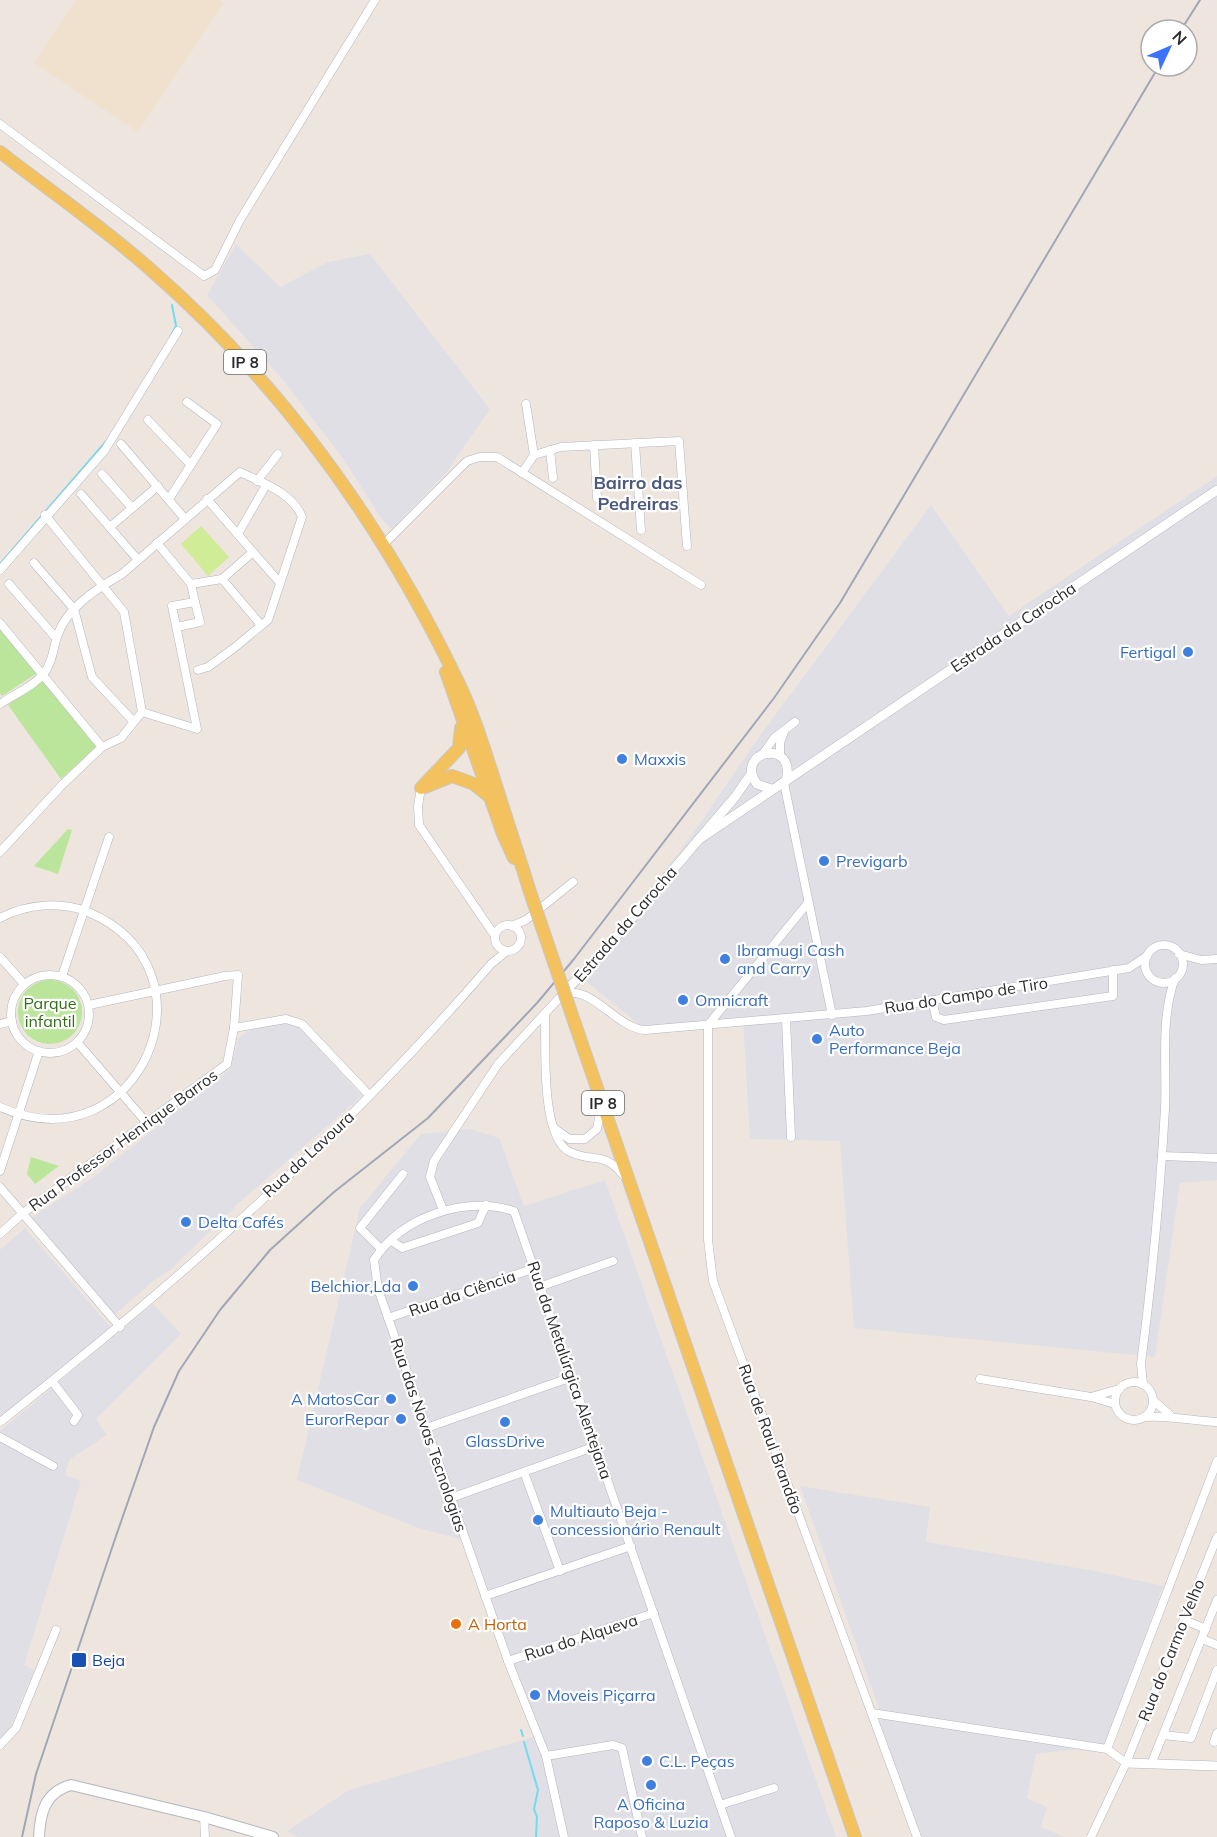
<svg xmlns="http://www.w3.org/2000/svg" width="1217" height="1837" font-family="Mulish,sans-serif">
  <rect width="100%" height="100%" fill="#eee6de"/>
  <g fill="#e0dfe6">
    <polygon points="236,244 280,287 328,262 370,254 490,409 446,473 392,529 383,521 344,460 283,380 207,295"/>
    <polygon points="1217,476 1217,1180 1180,1183 1155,1357 854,1328 840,1141 750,1139 743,1021 641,1026 583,979 689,839 761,734 931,505 1009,616"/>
    <polygon points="283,1023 298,1026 362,1096 241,1201 170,1270 157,1278 115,1314 42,1235 31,1218 95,1176 230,1069 238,1039 247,1031 265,1024"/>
    <polygon points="470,1129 499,1138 524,1206 605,1180 836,1837 298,1837 287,1831 349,1790 537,1736 465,1540 421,1529 297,1480 360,1208 421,1134"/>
    <polygon points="25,1228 112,1329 0,1419 0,1250"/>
    <polygon points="153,1304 181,1334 96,1419 107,1435 70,1459 65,1475 81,1481 24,1665 34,1670 9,1730 0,1739 0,1431"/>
    <polygon points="800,1486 930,1507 926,1542 1095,1571 1163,1586 1105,1746 1036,1754 1027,1798 1047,1807 1041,1827 1064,1837 920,1837 880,1722 882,1717"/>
  </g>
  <polygon fill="#efe1ce" points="76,0 219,0 224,3 138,132 34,63"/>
  <g fill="#bbe59a">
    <polygon points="0,629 37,673 2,696 0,693"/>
    <polygon points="43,681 96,747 61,779 8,705"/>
    <polygon points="68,829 72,830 58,874 34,866"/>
    <circle cx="50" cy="1012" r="32"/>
    <polygon points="31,1157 59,1166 35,1184 27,1174"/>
  </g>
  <polygon fill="#d0ec96" points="201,526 229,557 208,576 181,544"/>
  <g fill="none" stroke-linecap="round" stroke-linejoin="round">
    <g stroke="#70dbf1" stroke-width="2">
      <polyline points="170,337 176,326 172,305"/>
      <polyline points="0,564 108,439"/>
      <polyline points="521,1730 523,1736"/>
      <polyline points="524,1742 538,1790 534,1809 537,1817 536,1837"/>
    </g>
    <defs>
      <g id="minor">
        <polyline points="0,124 204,276 215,270 240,220 375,0"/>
        <polyline points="526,404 534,455"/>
        <polyline points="148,420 190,464"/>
        <polyline points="635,443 641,530"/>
        <polyline points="121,444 185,519"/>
        <polyline points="594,445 597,498"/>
        <polyline points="550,450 553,478"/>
        <polyline points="522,473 534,455 561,447 679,441 687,546"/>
        <polyline points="102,474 132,508"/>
        <polyline points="257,481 278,454"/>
        <polyline points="81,494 138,560"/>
        <polyline points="169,499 217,424 187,402"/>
        <polyline points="207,499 280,583"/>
        <polyline points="45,515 124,612 142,712"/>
        <polyline points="110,527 158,486"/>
        <polyline points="238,534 266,485"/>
        <polyline points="384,544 467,461 480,457 497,457 701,585"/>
        <polyline points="34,563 74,609 92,677 133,721"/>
        <polyline points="0,570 105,450 178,331"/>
        <polyline points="222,579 261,625"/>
        <polyline points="9,584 56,638"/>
        <polyline points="191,584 222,579 253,552"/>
        <polyline points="0,623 102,747"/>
        <polyline points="177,627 200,622 195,602"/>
        <path d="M0 704C13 695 36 685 45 672 53 661 53 649 57 637 66 608 96 589 122 574L240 472C262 483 292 492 302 517L268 620 234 648 208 667 198 670"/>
        <polyline points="142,712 197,729 172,606 195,602 191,584 157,543"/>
        <polyline points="763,754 774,738 795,722"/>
        <polyline points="780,756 780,743 784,732"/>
        <polyline points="784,783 832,1015"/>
        <polyline points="421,788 418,806 419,825 495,936"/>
        <polyline points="0,852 62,785 102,747 121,738 142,712"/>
        <path d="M0 918C27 904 60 901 88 912 224 969 140 1169 0 1107"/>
        <circle cx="508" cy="938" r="13"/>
        <polyline points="512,926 526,920 573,882"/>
        <circle cx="1164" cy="964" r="19"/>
        <polyline points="1179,954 1201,960 1217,959"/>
        <polyline points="0,957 24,984"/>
        <circle cx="50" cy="1014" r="39"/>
        <polyline points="62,976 109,837"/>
        <polyline points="932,1000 936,1017 944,1020 1113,996 1113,970"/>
        <path d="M545 1014C546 1044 540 1138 570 1152 593 1163 605 1151 623 1175"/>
        <polyline points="786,1019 791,1137"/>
        <polyline points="0,1024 12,1021"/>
        <polyline points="708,1025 708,1240 713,1281 917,1837"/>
        <polyline points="708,1025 807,904"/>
        <polyline points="234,1028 286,1019 302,1024 369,1095"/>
        <polyline points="77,1042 147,1123"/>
        <polyline points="554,1128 569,1139 585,1139 597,1129 601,1108"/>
        <polyline points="1162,1156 1217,1158"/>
        <polyline points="0,1171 39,1051"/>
        <polyline points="0,1187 120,1327"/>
        <path d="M443 1210 430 1177 434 1161 498 1064 562 995C590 982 615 1028 645 1030L867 1011 1129 968 1147 956"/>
        <polyline points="0,1234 23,1213 227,1064 234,1028 238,975 225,976 89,1005"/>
        <polyline points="392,1241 402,1248 478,1223 486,1205"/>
        <polyline points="381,1249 360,1228 403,1174"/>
        <polyline points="542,1286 613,1261"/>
        <polyline points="388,1318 535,1268"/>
        <polyline points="980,1379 1091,1397"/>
        <polyline points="52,1381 78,1415 74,1421"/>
        <circle cx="1134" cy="1401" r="19"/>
        <path d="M1143 1384 1141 1364C1152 1279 1160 1195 1165 1109 1167 1066 1160 1019 1175 978"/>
        <polyline points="1153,1400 1170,1415"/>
        <polyline points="1115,1404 1091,1397 1119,1389"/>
        <path d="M1144 1417C1171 1415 1191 1421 1217 1422"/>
        <path d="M0 1422C176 1284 345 1134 491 964L507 951"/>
        <polyline points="426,1428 572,1377"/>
        <polyline points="0,1437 53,1466"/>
        <polyline points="524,1472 560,1571"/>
        <polyline points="451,1498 596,1446"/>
        <polyline points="485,1596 631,1546"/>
        <polyline points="1184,1620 1206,1629"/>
        <polyline points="1202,1639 1217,1645"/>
        <polyline points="508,1661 654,1613"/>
        <polyline points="872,1713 1107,1749 1126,1763"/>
        <polyline points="1163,1735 1191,1738 1217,1670"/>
        <polyline points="1214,1742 1217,1733"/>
        <polyline points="0,1745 16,1728 56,1630"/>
        <polyline points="1107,1749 1217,1461"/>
        <polyline points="546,1756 613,1745 622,1748 642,1837"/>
        <polyline points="1152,1762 1217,1600"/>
        <polyline points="720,1805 774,1788"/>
        <polyline points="204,1817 205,1837"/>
        <path d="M564 1837 546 1756 508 1661 378 1289 374 1260C402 1216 465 1196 514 1211L731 1837"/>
        <polyline points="1091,1837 1126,1763 1217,1537"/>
      </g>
      <g id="tertiary">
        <path d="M771 789 757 784C733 751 797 737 786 781"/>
        <polyline points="698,840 1217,490"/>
        <polyline points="562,995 609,945 735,797 751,774"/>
        <polyline points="1126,1763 1217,1766"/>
      </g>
      <path id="secondary" d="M39 1837C40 1813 45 1792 71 1785L204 1817 273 1837"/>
      <g id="primary">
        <path d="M0 152C50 191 104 228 151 270 284 386 383 525 459 684 473 713 483 745 493 776 505 815 518 853 530 892"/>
        <polyline points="446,672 503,834 514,858"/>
        <polyline points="425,787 452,776 474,784 490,797"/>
        <polyline points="421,788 459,748 461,728"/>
        <polyline points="575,1024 855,1837"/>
      </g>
    </defs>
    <use href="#minor" stroke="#b2b6c0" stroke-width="9"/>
    <use href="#tertiary" stroke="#b2b6c0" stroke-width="10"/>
    <use href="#secondary" stroke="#b2b6c0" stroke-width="12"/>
    <use href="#primary" stroke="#c8c8c8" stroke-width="14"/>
    <use href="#minor" stroke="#fff" stroke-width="8"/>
    <use href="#tertiary" stroke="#fff" stroke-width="9"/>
    <use href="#secondary" stroke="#fff" stroke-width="10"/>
    <use href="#primary" stroke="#f3c25e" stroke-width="12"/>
    <g stroke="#a1a6b7" stroke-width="2">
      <polyline points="1181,30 1200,0"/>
      <polyline points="22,1837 36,1774 116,1536 154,1427 179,1371 220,1310 270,1250 334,1192 428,1118 537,1003 574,959 774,698 840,603 1159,66"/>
    </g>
    <defs>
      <polyline id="primary-bridge" points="530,892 575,1024"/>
    </defs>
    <use href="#primary-bridge" stroke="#c8c8c8" stroke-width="14" stroke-linecap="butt"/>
    <use href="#primary-bridge" stroke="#f3c25e" stroke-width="12"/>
  </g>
  <g fill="#3f7fe0" stroke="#fff" stroke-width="2">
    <circle cx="1188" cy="652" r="6"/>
    <circle cx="622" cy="759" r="6"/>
    <circle cx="824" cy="861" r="6"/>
    <circle cx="725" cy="959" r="6"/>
    <circle cx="683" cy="1000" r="6"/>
    <circle cx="817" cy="1039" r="6"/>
    <circle cx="186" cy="1222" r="6"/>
    <circle cx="413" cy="1286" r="6"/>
    <circle cx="391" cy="1399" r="6"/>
    <circle cx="401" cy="1419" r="6"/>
    <circle cx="505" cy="1422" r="6"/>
    <circle cx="538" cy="1520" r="6"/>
    <circle cx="535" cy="1695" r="6"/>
    <circle cx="647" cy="1761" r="6"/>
    <circle cx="651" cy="1785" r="6"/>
  </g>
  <circle fill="#e8710a" stroke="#fff" stroke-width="2" cx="456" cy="1624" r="6"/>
  <rect fill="#1a4fb4" stroke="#fff" stroke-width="2" x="71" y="1652" width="16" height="16" rx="3"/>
  <g text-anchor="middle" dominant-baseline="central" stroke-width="4.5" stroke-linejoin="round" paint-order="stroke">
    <g fill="#fff" stroke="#6b6b6b" stroke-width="1.5">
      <rect x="224" y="350" width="42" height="24" rx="4.5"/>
      <rect x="582" y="1091" width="42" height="24" rx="4.5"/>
    </g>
    <g font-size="15" font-weight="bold" fill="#2c2c2c">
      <text x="245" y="362">IP 8</text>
      <text x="603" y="1103">IP 8</text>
    </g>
    <g font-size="16" fill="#2c2c2c" stroke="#fff">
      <text transform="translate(1013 627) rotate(-34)">Estrada da Carocha</text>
      <text transform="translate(625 924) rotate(-49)">Estrada da Carocha</text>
      <text transform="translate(966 995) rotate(-9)">Rua do Campo de Tiro</text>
      <text transform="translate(123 1140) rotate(-36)">Rua Professor Henrique Barros</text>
      <text transform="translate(308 1154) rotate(-43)">Rua da Lavoura</text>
      <text transform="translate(462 1293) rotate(-19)">Rua da Ciência</text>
      <text transform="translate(570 1370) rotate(71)">Rua da Metalúrgica Alentejana</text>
      <text transform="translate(429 1435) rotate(71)">Rua das Novas Tecnologias</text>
      <text transform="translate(771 1439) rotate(70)">Rua de Raul Brandão</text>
      <text transform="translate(581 1637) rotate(-18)">Rua do Alqueva</text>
      <text transform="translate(1171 1650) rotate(-68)">Rua do Carmo Velho</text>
    </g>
    <g font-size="16" fill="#366cbe" stroke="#fff" text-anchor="start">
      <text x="1176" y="652" text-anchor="end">Fertigal</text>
      <text x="634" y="759">Maxxis</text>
      <text x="836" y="861">Previgarb</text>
      <text x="737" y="950">Ibramugi Cash<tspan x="737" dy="18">and Carry</tspan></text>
      <text x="695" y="1000">Omnicraft</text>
      <text x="829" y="1030">Auto<tspan x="829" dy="18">Performance Beja</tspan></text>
      <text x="198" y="1222">Delta Cafés</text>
      <text x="401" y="1286" text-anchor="end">Belchior,Lda</text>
      <text x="379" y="1399" text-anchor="end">A MatosCar</text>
      <text x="389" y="1419" text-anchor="end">EurorRepar</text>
      <text x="505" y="1441" text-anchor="middle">GlassDrive</text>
      <text x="550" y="1511">Multiauto Beja -<tspan x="550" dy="18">concessionário Renault</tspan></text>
      <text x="547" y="1695">Moveis Piçarra</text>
      <text x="659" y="1761">C.L. Peças</text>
      <text x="651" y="1804" text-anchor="middle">A Oficina<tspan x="651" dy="18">Raposo &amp; Luzia</tspan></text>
    </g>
    <g font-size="16" fill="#326c19" stroke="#fff">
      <text x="50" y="1003">Parque<tspan x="50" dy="18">infantil</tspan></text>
    </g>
    <g font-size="16" fill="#c56008" stroke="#fff" text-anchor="start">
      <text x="468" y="1624">A Horta</text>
    </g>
    <g font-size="16" fill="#164399" stroke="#fff" text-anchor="start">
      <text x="92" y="1660">Beja</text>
    </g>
    <g font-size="18" font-weight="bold" fill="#4b597e" stroke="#fff">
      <text x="638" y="482">Bairro das<tspan x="638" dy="21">Pedreiras</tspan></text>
    </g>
  </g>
  <g transform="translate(1169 48) rotate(46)"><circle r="28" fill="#ffffff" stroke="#ababab" stroke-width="1.5"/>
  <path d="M0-4.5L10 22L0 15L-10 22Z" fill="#3c73fd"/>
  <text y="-9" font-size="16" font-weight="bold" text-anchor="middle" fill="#2c2c2c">N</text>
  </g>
</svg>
